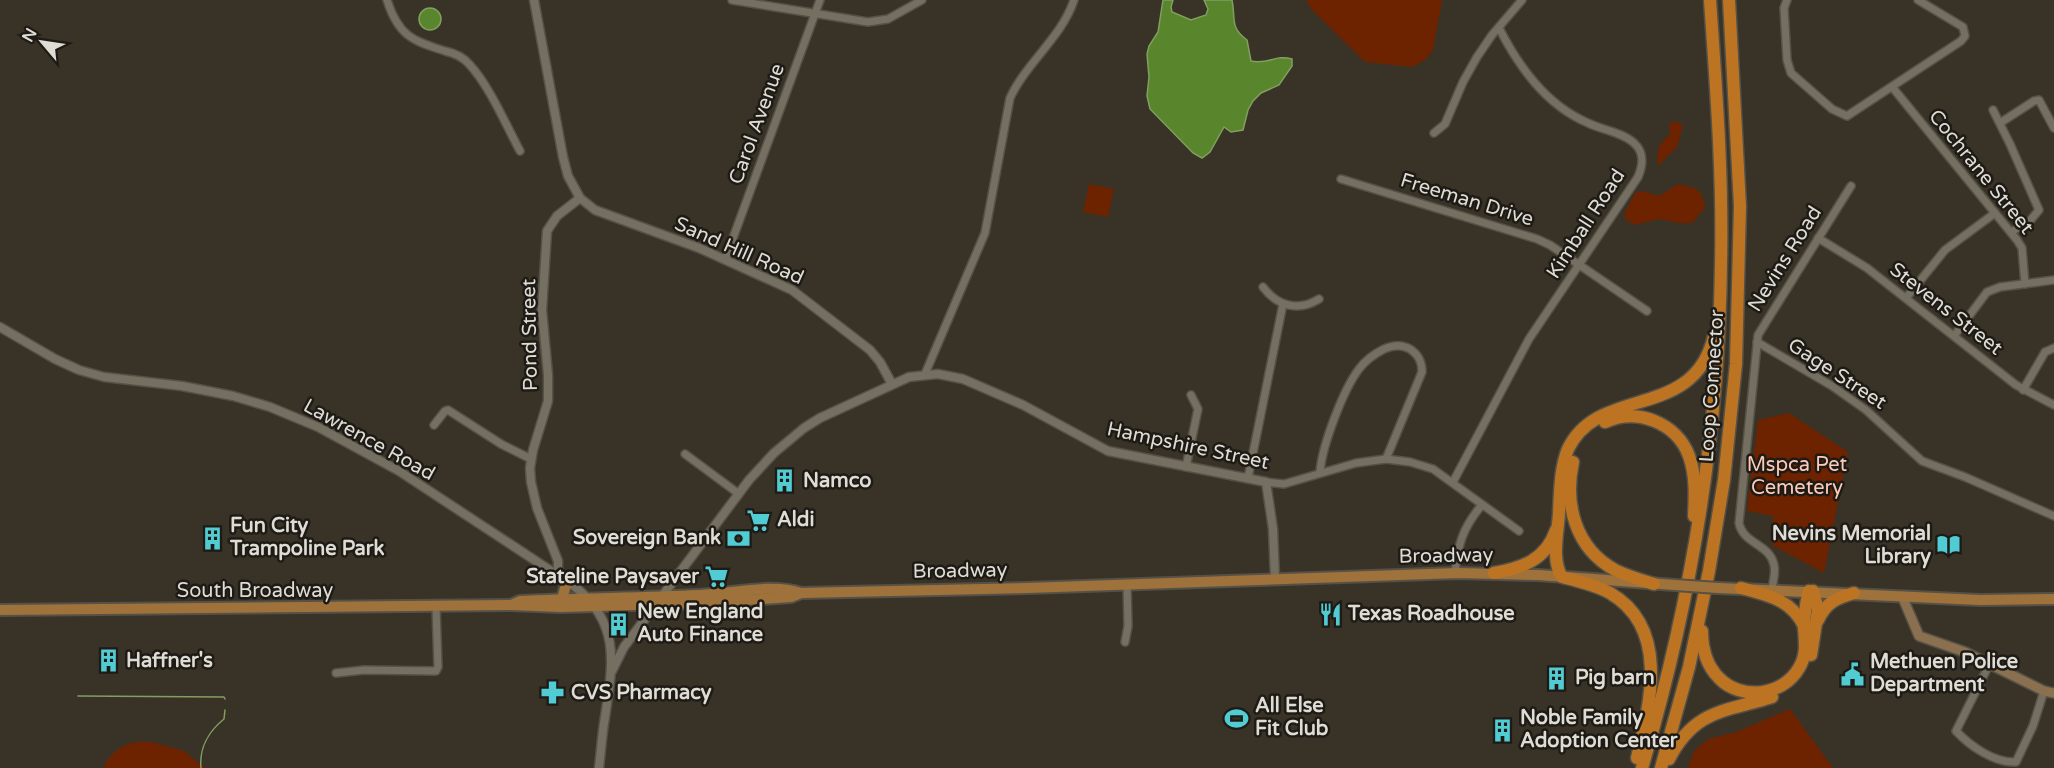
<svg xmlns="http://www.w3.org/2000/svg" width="2054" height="768" font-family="'Varela Round',sans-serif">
  <rect width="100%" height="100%" fill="#393327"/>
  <g fill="#6d2200">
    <polygon points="1306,0 1442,0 1433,50 1425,60 1412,67 1365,62 1311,9"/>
    <path d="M1676 121 1683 126 1677 147 1658 166C1656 152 1658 143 1670 135L1669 124Z"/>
    <polygon points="1089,184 1114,189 1108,217 1083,212"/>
    <path d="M1678 184C1697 188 1702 188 1705 208L1692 223H1679L1659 219 1635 225 1626 220 1624 214 1635 193 1643 191 1659 196Z"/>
    <polygon points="1789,413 1848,452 1824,573 1772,545 1773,516 1747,511 1758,420"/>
    <polygon points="1790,709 1833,768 1688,768 1694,751 1708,739 1736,732"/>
    <path d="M152 742 184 751 205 768H104C106 757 121 745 132 743 138 741 146 742 152 742Z"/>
  </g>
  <g fill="#59852d" stroke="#819f5f" stroke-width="1.5">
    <path d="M1163 0H1173L1171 7 1172 12 1191 20 1206 15 1208 9 1204 0H1232C1236 18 1229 27 1247 40L1251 61C1269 65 1275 54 1292 59V66L1279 85 1261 93 1253 101 1248 110 1243 130 1231 132 1224 127 1210 152 1202 158 1193 153 1150 109 1147 96 1149 77 1147 54 1149 46 1158 32Z"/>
    <circle cx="430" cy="19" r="11"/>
  </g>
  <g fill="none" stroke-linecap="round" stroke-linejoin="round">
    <g stroke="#819f5f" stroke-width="1.5">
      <polyline points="78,696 224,697 225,699"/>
      <path d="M201 768C199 748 209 731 224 719L225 710"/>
    </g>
    <defs>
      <g id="minor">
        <path d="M387 0C398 35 412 41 445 51 454 53 463 57 469 64 489 85 506 125 520 151"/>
        <polyline points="732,0 868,22 888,19 922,0"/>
        <polyline points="1787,0 1784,8 1787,60 1791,73 1832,109 1847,116 1961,41 1965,36 1963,27 1918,0"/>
        <polyline points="1893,88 2017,240 2022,248 2025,284"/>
        <polyline points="1993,110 2010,144 2039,210 2029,222 2011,232"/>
        <polyline points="2000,123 2034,101 2039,100 2054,128"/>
        <polyline points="1434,133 1445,124 1463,82 1477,57 1492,35 1522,0"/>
        <polyline points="1341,179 1537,239 1550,245 1647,311"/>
        <polyline points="1818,238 1867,268 2016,385 2054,405"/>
        <polyline points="725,260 820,0"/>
        <path d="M1263 287C1277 306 1298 312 1319 299"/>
        <polyline points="1906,298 1945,250 1995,213"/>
        <polyline points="1954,336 1987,292 2000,287 2054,280"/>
        <polyline points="1757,342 1832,386 1866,410 1922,461 1965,477 2054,516"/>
        <path d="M925 374 985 233 1010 98C1026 63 1062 37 1074 0"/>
        <polyline points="2023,390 2045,352 2054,348"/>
        <polyline points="434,425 445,411 448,410 501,444 531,459"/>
        <polyline points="685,454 739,494"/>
        <polyline points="1186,467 1198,409 1191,395"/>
        <path d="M1320 472C1322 446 1343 390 1359 369 1365 361 1374 354 1384 349 1393 345 1401 344 1410 349 1419 355 1422 362 1422 372L1386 459"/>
        <polyline points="1248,478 1283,304"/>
        <polyline points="1266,482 1284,484 1356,463 1386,459 1410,462 1433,469 1519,531"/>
        <path d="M1453 482 1529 339 1638 177C1643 165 1645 153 1634 143 1622 132 1602 130 1588 123 1546 105 1519 67 1499 28"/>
        <path d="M1455 573C1458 545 1462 529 1481 506"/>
        <path d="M1772 589C1773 581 1776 573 1774 565 1770 544 1743 544 1739 523L1758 335 1851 186"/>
        <polyline points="1125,642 1128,626 1127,584"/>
        <path d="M1989 665 1956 731C1970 746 1994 763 2016 762L2033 726 2044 691"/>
        <polyline points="336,673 364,670 436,671 438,667 436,607"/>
      </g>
      <g id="tertiary">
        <polyline points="534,0 563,157 568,176 580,198 595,210 699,248 792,290 870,350 880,362 892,384"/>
        <path d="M0 327 55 359 79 370 104 377 182 386 233 396 270 407 318 427 399 471 574 586C621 623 613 664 605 717 602 734 601 751 599 768"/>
        <polyline points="556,574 558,568 558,561 537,508 531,482 530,468 533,450 548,401 548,375 542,310 547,231 557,216 580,198"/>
        <polyline points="612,671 624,647 749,480 774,453 804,428 820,418 909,377 938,374 963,379 1023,405 1108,451 1266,482 1273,529 1275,578"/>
      </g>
      <polyline id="secondary" points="1902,596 1919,636 1965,652 2044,691 2054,693"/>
      <g id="primary">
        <polyline points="1718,588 1980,600 2054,599"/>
        <polyline points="562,599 567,581"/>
        <path d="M511 605 520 601C580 598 640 598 700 595 732 594 770 583 801 593L1027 588 1458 573 1538 575 1675 585"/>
        <polyline points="0,610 511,605 561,607 703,603 791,597 801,593"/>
      </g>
      <g id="motorway">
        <path d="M1605 422C1637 407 1677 423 1689 456 1696 475 1695 497 1694 516"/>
        <path d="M1573 462C1564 504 1575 548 1615 570 1627 576 1641 580 1654 584"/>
        <path d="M1494 573C1522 568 1546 560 1556 530"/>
        <path d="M1741 588C1767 595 1791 599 1804 626"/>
        <path d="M1818 620C1826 602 1837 598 1854 593"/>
        <path d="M1702 631C1702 648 1706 665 1719 678 1741 701 1783 696 1799 668 1807 655 1805 643 1804 628 1804 616 1806 603 1809 591"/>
        <polyline points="1811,655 1818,610 1813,591"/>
        <path d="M1637 758C1650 704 1670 628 1610 593 1596 585 1578 581 1562 577 1551 560 1558 532 1559 513 1560 493 1560 468 1568 449 1599 384 1694 422 1714 336"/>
        <path d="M1669 759C1695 709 1725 712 1772 697"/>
        <path d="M1642 768C1691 603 1719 435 1721 263 1723 175 1716 87 1710 0"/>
        <polyline points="1661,768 1689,667 1709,571 1724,480 1736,364 1740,206 1729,0"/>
      </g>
    </defs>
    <use href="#minor" stroke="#555147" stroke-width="10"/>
    <use href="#tertiary" stroke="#555147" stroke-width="11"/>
    <use href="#secondary" stroke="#555147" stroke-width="12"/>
    <use href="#primary" stroke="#555147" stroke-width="14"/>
    <use href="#motorway" stroke="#555147" stroke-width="15"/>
    <use href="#minor" stroke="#756f61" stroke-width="7"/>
    <use href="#tertiary" stroke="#756f61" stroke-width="8"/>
    <use href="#secondary" stroke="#8a704e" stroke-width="9"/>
    <use href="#primary" stroke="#a0723b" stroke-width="10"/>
    <use href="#motorway" stroke="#bc7422" stroke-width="12"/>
    <defs>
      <polyline id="primary-bridge" points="1675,585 1718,588"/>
    </defs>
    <use href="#primary-bridge" stroke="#555147" stroke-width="14" stroke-linecap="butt"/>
    <use href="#primary-bridge" stroke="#a0723b" stroke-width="10"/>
  </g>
  <defs>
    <symbol id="building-bare" viewBox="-9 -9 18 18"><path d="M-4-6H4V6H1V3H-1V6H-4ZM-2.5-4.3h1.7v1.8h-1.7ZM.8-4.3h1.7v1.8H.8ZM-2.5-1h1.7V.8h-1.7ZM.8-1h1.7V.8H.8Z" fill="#51ccd3" stroke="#1e1b16" stroke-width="2.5" paint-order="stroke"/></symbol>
    <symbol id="supermarket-bare" viewBox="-9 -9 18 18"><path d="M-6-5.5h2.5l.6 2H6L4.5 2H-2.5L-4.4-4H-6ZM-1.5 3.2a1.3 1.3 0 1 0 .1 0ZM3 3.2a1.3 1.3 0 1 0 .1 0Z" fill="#51ccd3" stroke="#1e1b16" stroke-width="2.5" paint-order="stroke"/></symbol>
    <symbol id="bank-bare" viewBox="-9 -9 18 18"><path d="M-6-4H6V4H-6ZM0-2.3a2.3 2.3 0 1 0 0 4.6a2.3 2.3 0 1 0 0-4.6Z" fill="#51ccd3" stroke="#1e1b16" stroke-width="2.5" paint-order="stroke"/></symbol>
    <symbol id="library-bare" viewBox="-9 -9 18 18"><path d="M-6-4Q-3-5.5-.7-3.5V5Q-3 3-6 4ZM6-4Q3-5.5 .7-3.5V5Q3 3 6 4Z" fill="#51ccd3" stroke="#1e1b16" stroke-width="2.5" paint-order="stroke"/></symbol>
    <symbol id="restaurant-bare" viewBox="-9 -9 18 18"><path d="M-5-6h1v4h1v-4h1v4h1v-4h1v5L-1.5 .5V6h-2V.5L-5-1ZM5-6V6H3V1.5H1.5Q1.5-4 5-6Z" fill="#51ccd3" stroke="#1e1b16" stroke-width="2.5" paint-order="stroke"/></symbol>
    <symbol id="civic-bare" viewBox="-9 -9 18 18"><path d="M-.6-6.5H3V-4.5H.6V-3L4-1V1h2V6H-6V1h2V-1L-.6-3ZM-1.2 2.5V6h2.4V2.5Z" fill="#51ccd3" stroke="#1e1b16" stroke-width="2.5" paint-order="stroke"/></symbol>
    <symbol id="pharmacy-bare" viewBox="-9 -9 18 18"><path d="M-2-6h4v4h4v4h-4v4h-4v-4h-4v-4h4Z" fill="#51ccd3" stroke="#1e1b16" stroke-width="2.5" paint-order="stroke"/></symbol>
    <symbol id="stadium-bare" viewBox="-9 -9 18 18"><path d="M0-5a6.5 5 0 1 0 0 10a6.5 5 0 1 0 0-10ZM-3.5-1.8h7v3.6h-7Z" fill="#51ccd3" stroke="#1e1b16" stroke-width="2.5" paint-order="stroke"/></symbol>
  </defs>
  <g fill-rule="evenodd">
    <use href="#building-bare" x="768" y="464" width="33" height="33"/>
    <use href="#supermarket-bare" x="742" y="504" width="33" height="33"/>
    <use href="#building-bare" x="196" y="522" width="33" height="33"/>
    <use href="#bank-bare" x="722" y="522" width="33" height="33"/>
    <use href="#library-bare" x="1932" y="528" width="33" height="33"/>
    <use href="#supermarket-bare" x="700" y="560" width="33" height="33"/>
    <use href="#restaurant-bare" x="1314" y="598" width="33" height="33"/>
    <use href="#building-bare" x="602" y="608" width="33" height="33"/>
    <use href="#building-bare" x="92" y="644" width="33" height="33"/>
    <use href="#civic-bare" x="1836" y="658" width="33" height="33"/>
    <use href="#building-bare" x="1540" y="662" width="33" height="33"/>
    <use href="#pharmacy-bare" x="536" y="676" width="33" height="33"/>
    <use href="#stadium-bare" x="1220" y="702" width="33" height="33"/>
    <use href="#building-bare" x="1486" y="714" width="33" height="33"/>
  </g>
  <g text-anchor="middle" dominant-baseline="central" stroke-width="5" stroke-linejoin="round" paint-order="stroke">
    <g font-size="20" fill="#dfdcd4" stroke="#1e1b16">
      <text transform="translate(757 124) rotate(-70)">Carol Avenue</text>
      <text transform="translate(1981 172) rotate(51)">Cochrane Street</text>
      <text transform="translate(1467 200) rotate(17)">Freeman Drive</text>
      <text transform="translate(1586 224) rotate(-57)">Kimball Road</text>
      <text transform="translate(739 251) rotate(24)">Sand Hill Road</text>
      <text transform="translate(1785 259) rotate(-58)">Nevins Road</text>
      <text transform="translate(1946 309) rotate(38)">Stevens Street</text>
      <text transform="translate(530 335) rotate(-91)">Pond Street</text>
      <text transform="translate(1837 374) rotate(33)">Gage Street</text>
      <text transform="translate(1712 386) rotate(-86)">Loop Connector</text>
      <text transform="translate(369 440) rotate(29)">Lawrence Road</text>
      <text transform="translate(1188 446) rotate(12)">Hampshire Street</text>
      <text transform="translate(1446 556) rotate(-1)">Broadway</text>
      <text transform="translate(960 571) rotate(-1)">Broadway</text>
      <text x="255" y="591">South Broadway</text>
    </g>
    <g font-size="20" fill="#fdcab8" stroke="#1e1b16">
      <text x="1797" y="465">Mspca Pet<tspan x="1797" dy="23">Cemetery</tspan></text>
    </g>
    <g font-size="20" font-weight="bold" fill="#dfdcd4" stroke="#1e1b16" text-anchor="start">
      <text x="803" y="481">Namco</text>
      <text x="777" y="520">Aldi</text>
      <text x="230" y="526">Fun City<tspan x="230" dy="23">Trampoline Park</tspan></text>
      <text x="1931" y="534" text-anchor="end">Nevins Memorial<tspan x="1931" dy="23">Library</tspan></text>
      <text x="721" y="538" text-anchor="end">Sovereign Bank</text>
      <text x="699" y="577" text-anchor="end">Stateline Paysaver</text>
      <text x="637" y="612">New England<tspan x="637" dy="23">Auto Finance</tspan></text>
      <text x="1348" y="614">Texas Roadhouse</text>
      <text x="126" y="661">Haffner's</text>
      <text x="1870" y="662">Methuen Police<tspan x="1870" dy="23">Department</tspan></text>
      <text x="1575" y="678">Pig barn</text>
      <text x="571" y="693">CVS Pharmacy</text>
      <text x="1255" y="706">All Else<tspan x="1255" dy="23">Fit Club</tspan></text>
      <text x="1520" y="718">Noble Family<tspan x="1520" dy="23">Adoption Center</tspan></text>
    </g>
  </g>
  <g transform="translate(42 42) rotate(299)" stroke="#1e1b16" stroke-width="4.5" paint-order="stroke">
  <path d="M0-4.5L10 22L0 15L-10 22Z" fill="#dfdcd4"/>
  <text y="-9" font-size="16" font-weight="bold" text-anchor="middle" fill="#dfdcd4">N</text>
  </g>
</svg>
